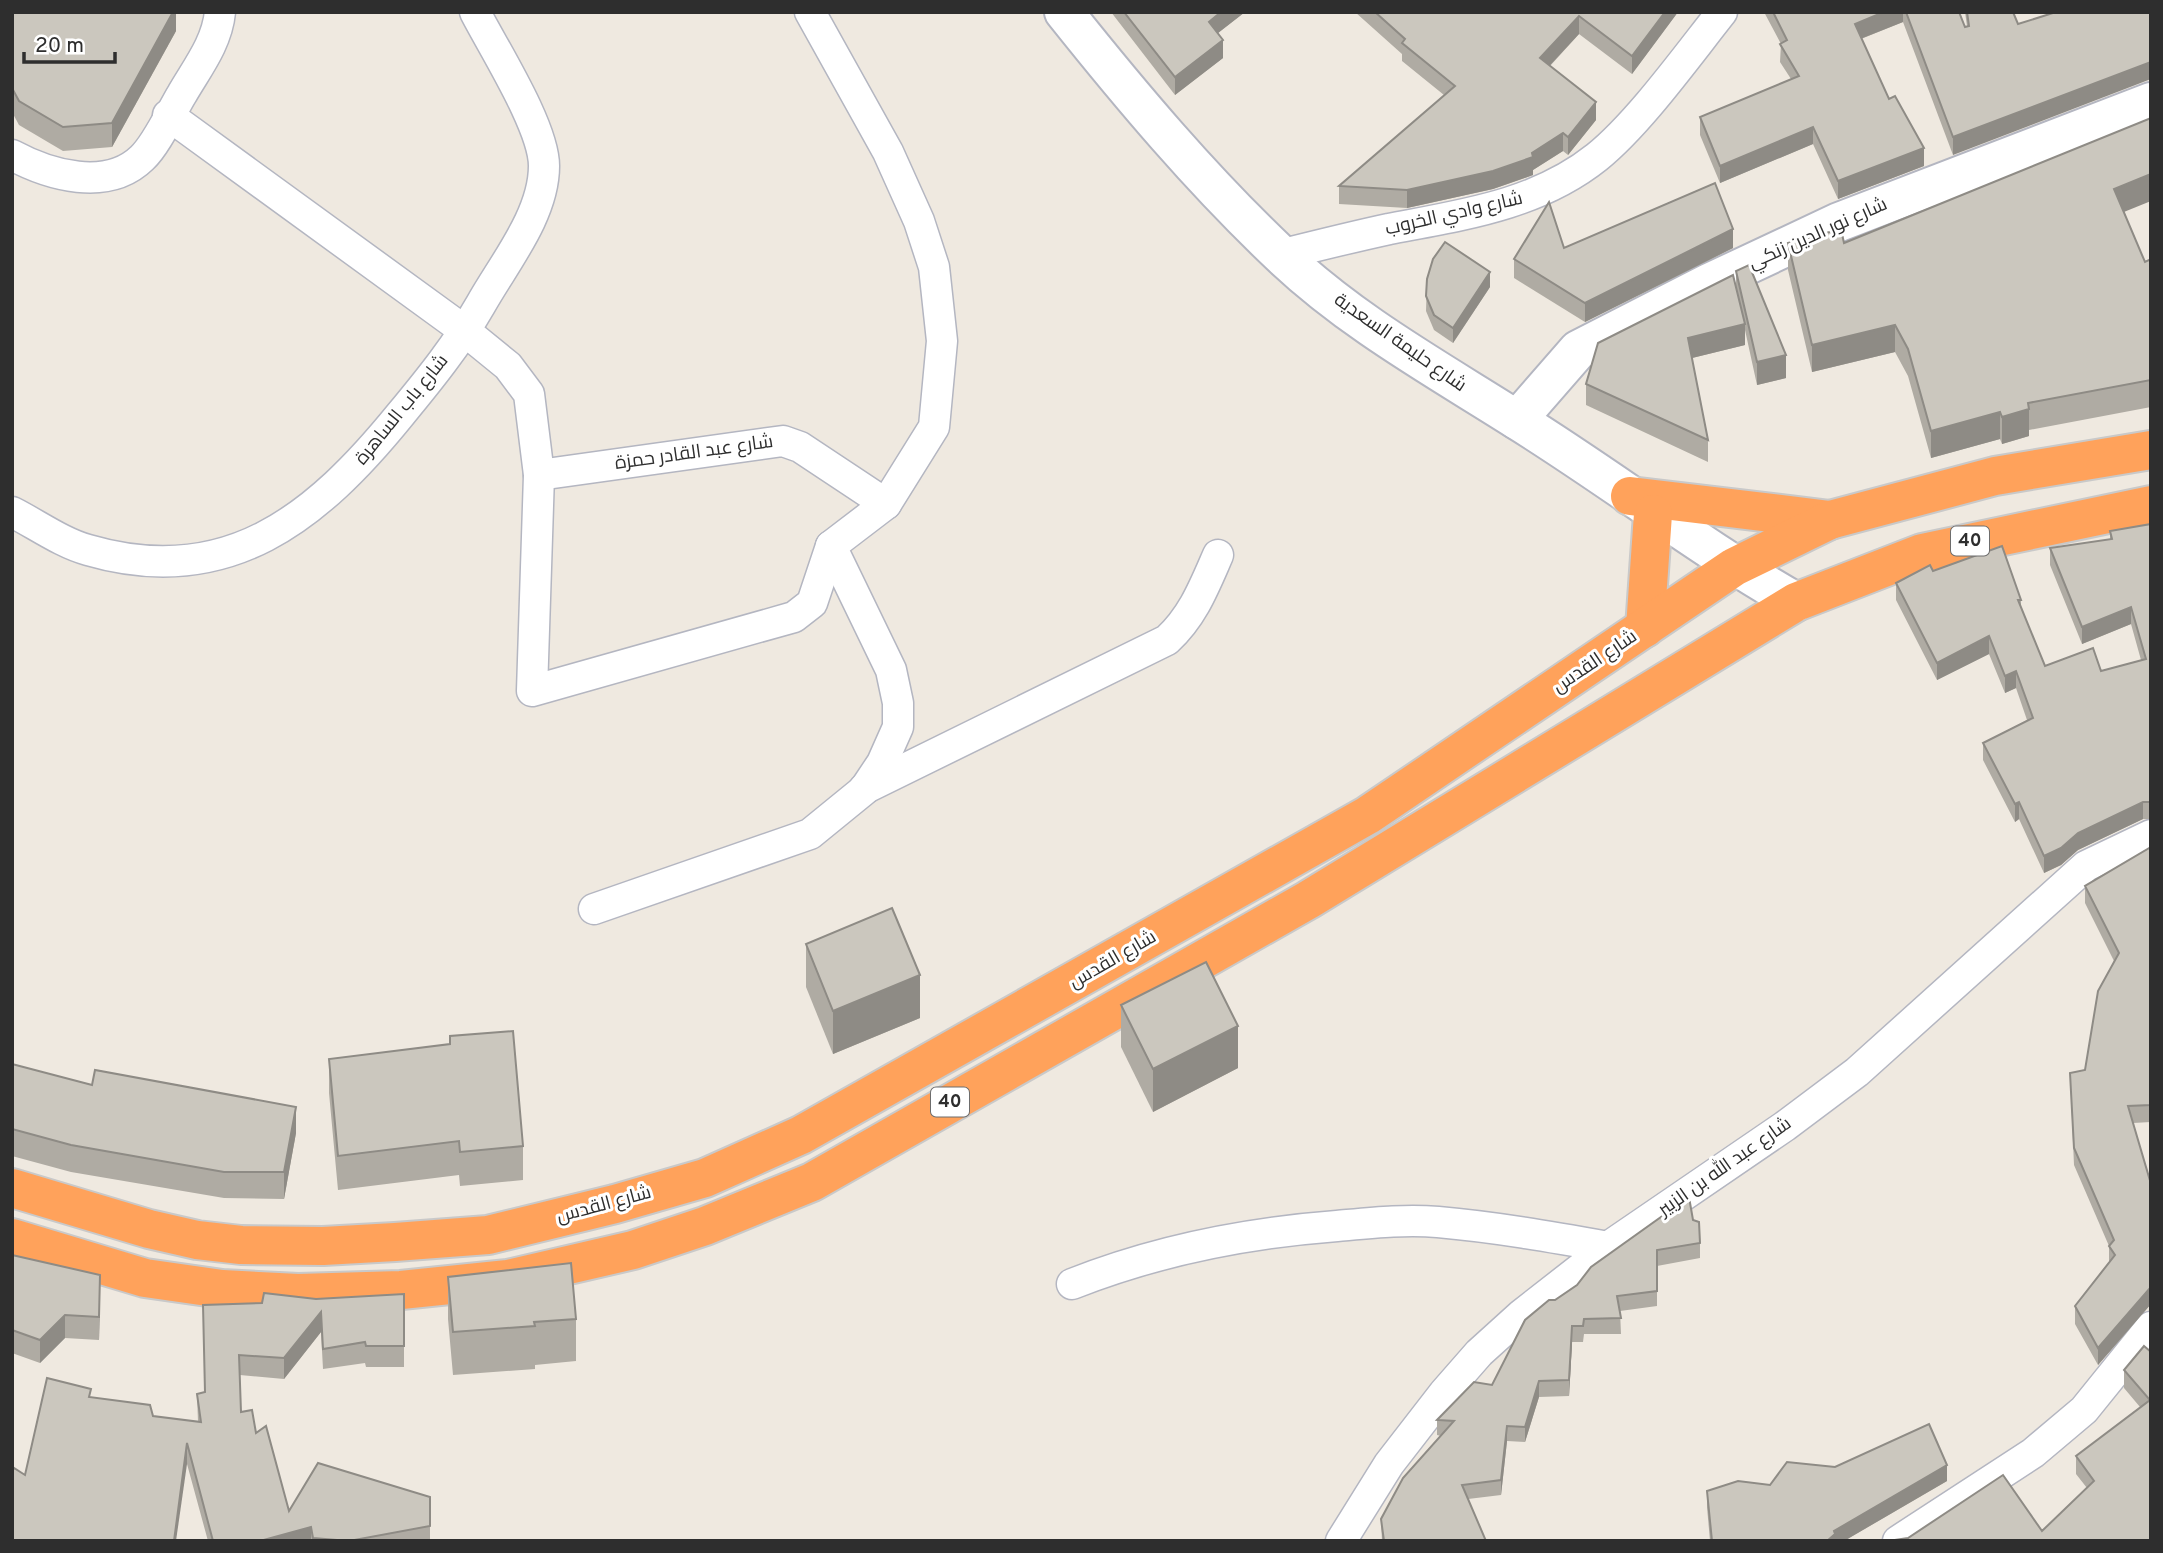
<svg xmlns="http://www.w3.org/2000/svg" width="2163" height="1553" font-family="Overpass,Cairo,sans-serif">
  <rect width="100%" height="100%" fill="#efe9e0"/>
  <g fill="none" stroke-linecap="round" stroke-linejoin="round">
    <defs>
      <g id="street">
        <polyline points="168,115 465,331 508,366 529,394 539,475 783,441 800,447 886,504"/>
        <path d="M12 155C49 175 107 192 142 158 157 144 171 112 182 94 197 68 217 43 220 12"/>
        <path d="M1280 255C1316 246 1352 237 1389 229 1462 215 1537 205 1597 157 1639 123 1687 56 1722 12"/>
        <polyline points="539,475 532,691 794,617 812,603 831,546"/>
        <path d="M12 512C36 524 62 543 88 550 228 591 317 517 400 415 429 380 458 344 481 304 504 263 544 215 544 166 544 127 494 49 475 12"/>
        <path d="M864 789 1167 640C1193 616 1204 587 1218 555"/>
        <polyline points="594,909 810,834 864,790 882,763 898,727 898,703 891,670 831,546 886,504 934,427 942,341 934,267 919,221 888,152 810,12"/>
        <path d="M1072 1284C1158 1250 1245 1233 1337 1226 1370 1223 1405 1219 1438 1222 1495 1227 1552 1237 1608 1247"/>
        <polyline points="1341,1541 1389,1464 1444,1393 1479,1353 1521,1315 1608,1247 1785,1126 1857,1072 2086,866 2151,835"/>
        <polyline points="1898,1541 2033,1453 2084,1410 2151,1327"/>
      </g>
      <g id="secondary">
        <path d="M1064 12C1131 96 1201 179 1279 253 1350 321 1435 368 1517 420 1612 479 1699 547 1796 602"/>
        <polyline points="1517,420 1578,350 1709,283 1839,222 2151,102"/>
      </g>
      <g id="highway">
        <polyline points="1630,496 1830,520"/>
        <polyline points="1645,628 1653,514"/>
        <polyline points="12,1188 149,1229 197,1240 241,1245 323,1246 395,1242 488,1235 615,1204 705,1178 801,1135 1368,815 1734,567 1830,520 1995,476 2151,450"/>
        <polyline points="12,1238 145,1278 222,1289 298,1293 401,1290 508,1279 633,1250 705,1226 812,1182 1308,900 1796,602 1922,553 2151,505"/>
      </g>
    </defs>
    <use href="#street" stroke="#b4b6c1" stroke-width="33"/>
    <use href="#secondary" stroke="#b4b6c1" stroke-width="42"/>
    <use href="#highway" stroke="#c9c9c9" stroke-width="42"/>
    <use href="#street" stroke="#fff" stroke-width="30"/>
    <use href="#secondary" stroke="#fff" stroke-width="38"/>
    <use href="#highway" stroke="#ffa25b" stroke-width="38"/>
  </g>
  <g fill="#afaba3">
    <polygon points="12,12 176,12 176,31 112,147 63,151 19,125 12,112"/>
    <polygon points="1111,12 1245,12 1218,33 1223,58 1175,95"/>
    <polygon points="1355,12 1678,12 1632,74 1579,34 1550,66 1596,120 1568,155 1563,151 1533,170 1533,175 1493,189 1407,208 1339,204 1339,186 1444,95 1402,61 1402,54"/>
    <polygon points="1764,12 1959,12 1965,27 1967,26 1965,12 2013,12 1953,155 1903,22 1861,39 1889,99 1924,166 1838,199 1813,144 1720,183 1700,135 1700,117 1791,79 1780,62 1781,44"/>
    <polygon points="2124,212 2145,262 2151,259 2151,407 2029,430 2029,436 2002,444 2000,439 1931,458 1908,376 1895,352 1812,372 1788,270 1788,243 1844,243"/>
    <polygon points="1564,248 1733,248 1585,322 1514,278 1514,259"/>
    <polygon points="1736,271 1786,378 1757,385 1745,330 1745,345 1692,358 1708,440 1708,462 1586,405 1586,384 1736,290"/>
    <polygon points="1427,279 1490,287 1453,343 1434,330 1426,311"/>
    <polygon points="2151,524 2151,819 2143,819 2078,850 2061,865 2044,873 2019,819 2015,822 1983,760 1983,743 2027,720 2016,688 2005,693 1989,654 1937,680 1896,600 1896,583 1933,571 2021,600 2021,608 2045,666 2101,671 2141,660 2131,624 2082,644 2050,565 2050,548 2110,540 2110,531"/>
    <polygon points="2151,847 2151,1122 2133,1123 2151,1184 2151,1304 2098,1365 2075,1324 2075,1306 2109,1262 2109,1246 2074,1165 2070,1073 2085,1070 2114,961 2085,903 2085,886"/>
    <polygon points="806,944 920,1018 833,1054 806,987"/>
    <polygon points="1121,1005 1238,1068 1153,1112 1121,1047"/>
    <polygon points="450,1036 523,1146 523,1180 460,1186 459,1175 338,1190 329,1093 329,1059 450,1044"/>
    <polygon points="12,1064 92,1085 296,1133 284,1199 224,1198 71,1172 12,1156"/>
    <polygon points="1693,1220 1700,1243 1700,1258 1657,1266 1657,1306 1620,1311 1621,1334 1584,1334 1583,1342 1572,1342 1569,1396 1539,1397 1525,1442 1507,1441 1501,1495 1468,1499 1486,1541 1382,1541 1381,1519 1441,1436 1437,1435 1437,1420 1492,1385 1555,1300"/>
    <polygon points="12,1255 100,1298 99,1340 65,1338 40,1363 12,1353"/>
    <polygon points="448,1277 576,1319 576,1361 535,1365 535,1369 453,1375 448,1319"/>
    <polygon points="404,1294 404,1367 366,1367 365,1363 323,1369 321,1332 284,1379 240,1375 241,1412 256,1433 289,1511 430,1497 430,1541 208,1541 187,1464 25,1475 91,1398 153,1416 198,1422 197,1394 205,1392 203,1305 262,1303"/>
    <polygon points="2151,1352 2151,1541 2042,1531 2087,1488 2076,1474 2076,1456 2140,1407 2124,1388 2124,1370"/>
    <polygon points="1947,1481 1844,1541 1710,1541 1707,1507 1707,1491 1770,1485"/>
  </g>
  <g fill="#8e8b85">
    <polygon points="173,12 176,12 176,31 112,147 112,123"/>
    <polygon points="1221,12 1245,12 1209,40 1209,22"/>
    <polygon points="1665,12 1678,12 1632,74 1632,56"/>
    <polygon points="1884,12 1903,12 1903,22 1855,41 1855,24"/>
    <polygon points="1579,16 1579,34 1540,76 1540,58"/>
    <polygon points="1223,40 1223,58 1175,95 1175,77"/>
    <polygon points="2151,62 2151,79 1953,155 1953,137"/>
    <polygon points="1596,102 1596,120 1568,155 1568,137"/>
    <polygon points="1813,127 1813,144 1720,183 1720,166"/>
    <polygon points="1563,133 1563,151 1533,170 1533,175 1493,189 1407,208 1407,190 1532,153"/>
    <polygon points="1924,148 1924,166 1838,199 1838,181"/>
    <polygon points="2151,174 2151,201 2114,216 2114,189"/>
    <polygon points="1733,229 1733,248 1585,322 1585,303"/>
    <polygon points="1490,272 1490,287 1453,343 1453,328"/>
    <polygon points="1745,324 1745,345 1688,359 1688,338"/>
    <polygon points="1895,325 1895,352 1812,372 1812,345"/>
    <polygon points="1786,355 1786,378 1757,385 1757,362"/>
    <polygon points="2029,409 2029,436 2002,444 2002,417"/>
    <polygon points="2000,412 2000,439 1931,458 1931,431"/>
    <polygon points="2131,607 2131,624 2082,644 2082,627"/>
    <polygon points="1989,636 1989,654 1937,680 1937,663"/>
    <polygon points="2016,671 2016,688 2005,693 2005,676"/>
    <polygon points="2019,802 2019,819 2015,822 2015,804"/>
    <polygon points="2143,802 2143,819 2078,850 2061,865 2044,873 2044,856 2078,833"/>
    <polygon points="920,975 920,1018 833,1054 833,1011"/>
    <polygon points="1238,1026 1238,1068 1153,1112 1153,1069"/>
    <polygon points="296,1107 296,1133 284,1199 284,1172"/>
    <polygon points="100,1275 100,1298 99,1340 99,1317"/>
    <polygon points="2151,1287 2151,1304 2098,1365 2098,1348"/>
    <polygon points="321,1312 321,1332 284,1379 284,1358"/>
    <polygon points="65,1315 65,1338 40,1363 40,1340"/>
    <polygon points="1572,1326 1572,1342 1569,1396 1569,1380"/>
    <polygon points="1539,1381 1539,1397 1525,1442 1525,1427"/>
    <polygon points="1507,1426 1507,1441 1501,1495 1501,1480"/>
    <polygon points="187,1443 187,1464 176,1541 174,1541"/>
    <polygon points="1947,1465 1947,1481 1844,1541 1827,1541 1834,1531"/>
    <polygon points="311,1527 311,1541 260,1541"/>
  </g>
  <g fill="#cbc7be" stroke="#8e8b85" stroke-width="2">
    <polygon points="12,12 173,12 112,123 63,127 19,101 12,88"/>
    <polygon points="1124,12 1221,12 1209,22 1223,40 1175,77"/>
    <polygon points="1375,12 1665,12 1632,56 1579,16 1540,58 1596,102 1568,137 1563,133 1532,153 1533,157 1493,171 1407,190 1339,186 1455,86 1402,43 1405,39"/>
    <polygon points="1773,12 1884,12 1855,24 1889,99 1895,96 1924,148 1838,181 1813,127 1720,166 1700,117 1799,76 1780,44 1787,40"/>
    <polygon points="1906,12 1959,12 1965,27 1969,26 1967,12 2013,12 2018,24 2056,12 2150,12 2151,62 1953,137"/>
    <polygon points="2151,118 2151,174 2114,189 2145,262 2151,259 2151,380 2028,403 2029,409 2002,417 2000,412 1931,431 1908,349 1895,325 1812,345 1788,243 1841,229 1844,243"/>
    <polygon points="1715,183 1733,229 1585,303 1514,259 1549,202 1564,248"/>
    <polygon points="1445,242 1490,272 1453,328 1434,315 1426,296 1427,279 1433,259"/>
    <polygon points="1749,265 1786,355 1757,362 1736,271"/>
    <polygon points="1733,275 1745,324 1688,338 1708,440 1586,384 1598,343"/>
    <polygon points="2151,524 2151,802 2143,802 2078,833 2061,848 2044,856 2019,802 2015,804 1983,743 2033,718 2016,671 2005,676 1989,636 1937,663 1896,583 1930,565 1933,571 2002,546 2021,600 2018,600 2045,666 2093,648 2101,671 2146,659 2131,607 2082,627 2050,548 2112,539 2110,531"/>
    <polygon points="2151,847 2151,1105 2128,1106 2151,1184 2151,1287 2098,1348 2075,1306 2115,1255 2109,1246 2114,1240 2074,1148 2070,1073 2085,1070 2098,991 2119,953 2085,886"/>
    <polygon points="892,908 920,975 833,1011 806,944"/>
    <polygon points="1206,962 1238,1026 1153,1069 1121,1005"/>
    <polygon points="513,1031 523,1146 460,1152 459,1141 338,1156 329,1059 450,1044 450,1036"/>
    <polygon points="12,1064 92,1085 95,1070 296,1107 284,1172 224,1172 71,1145 12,1129"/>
    <polygon points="1689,1197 1693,1220 1699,1222 1700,1243 1657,1250 1657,1291 1617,1296 1621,1318 1584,1319 1583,1326 1572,1326 1569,1380 1539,1381 1525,1427 1507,1426 1501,1480 1462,1485 1486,1541 1384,1541 1381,1519 1403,1478 1454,1421 1437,1420 1474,1382 1492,1385 1525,1320 1549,1300 1555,1300 1577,1285 1591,1267"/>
    <polygon points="12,1255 100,1275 99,1317 65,1315 40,1340 12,1330"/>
    <polygon points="571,1263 576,1319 534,1322 535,1326 453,1332 448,1277"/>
    <polygon points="264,1293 316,1299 404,1294 404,1346 366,1346 365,1342 323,1349 321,1312 284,1358 239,1355 241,1412 252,1410 256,1433 266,1426 289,1511 318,1463 430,1497 430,1526 349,1541 313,1538 311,1527 260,1541 213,1541 187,1443 174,1541 12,1541 12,1472 14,1468 25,1475 47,1378 91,1389 89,1397 150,1405 153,1416 201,1422 197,1394 205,1392 203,1305 262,1303"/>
    <polygon points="2144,1346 2151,1352 2151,1541 1894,1541 1895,1540 1908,1538 2003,1475 2042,1531 2094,1481 2076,1456 2150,1400 2124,1370"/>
    <polygon points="1929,1424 1947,1465 1834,1531 1835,1534 1827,1541 1712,1541 1707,1491 1738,1481 1770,1485 1787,1462 1835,1467"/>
  </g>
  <g text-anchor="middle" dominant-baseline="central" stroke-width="6" stroke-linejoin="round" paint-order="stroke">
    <g fill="#fff" stroke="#6d6d6d" stroke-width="2">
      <rect x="1951" y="526.5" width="38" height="29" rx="5"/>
      <rect x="931" y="1087.5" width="38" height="29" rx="5"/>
    </g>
    <g font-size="18" font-weight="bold" fill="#2e2e2e">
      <text x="1970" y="541">40</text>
      <text x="950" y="1102">40</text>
    </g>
    <g font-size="19" fill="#2e2e2e" stroke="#fff">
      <text transform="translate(1454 214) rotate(-13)">شارع وادي الخروب</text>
      <text transform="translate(1818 234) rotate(-24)">شارع نور الدين زنكي</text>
      <text transform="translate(1400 343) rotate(35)">شارع حليمة السعدية</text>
      <text transform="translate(402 410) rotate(-51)">شارع باب الساهرة</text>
      <text transform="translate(694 453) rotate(-8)">شارع عبد القادر حمزة</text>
      <text transform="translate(1595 662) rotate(-34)">شارع القدس</text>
      <text transform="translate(1113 960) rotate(-30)">شارع القدس</text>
      <text transform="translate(1725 1167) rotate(-35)">شارع عبد الله بن الزبير</text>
      <text transform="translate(604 1205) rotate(-15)">شارع القدس</text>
    </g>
  </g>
  <rect width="2163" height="1553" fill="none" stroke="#2e2e2e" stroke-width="28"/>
  <path d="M24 52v10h91v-10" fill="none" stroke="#2e2e2e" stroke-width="3.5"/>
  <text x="35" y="52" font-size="21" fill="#2e2e2e" stroke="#ffffff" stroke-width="5" paint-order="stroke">20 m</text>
</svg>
